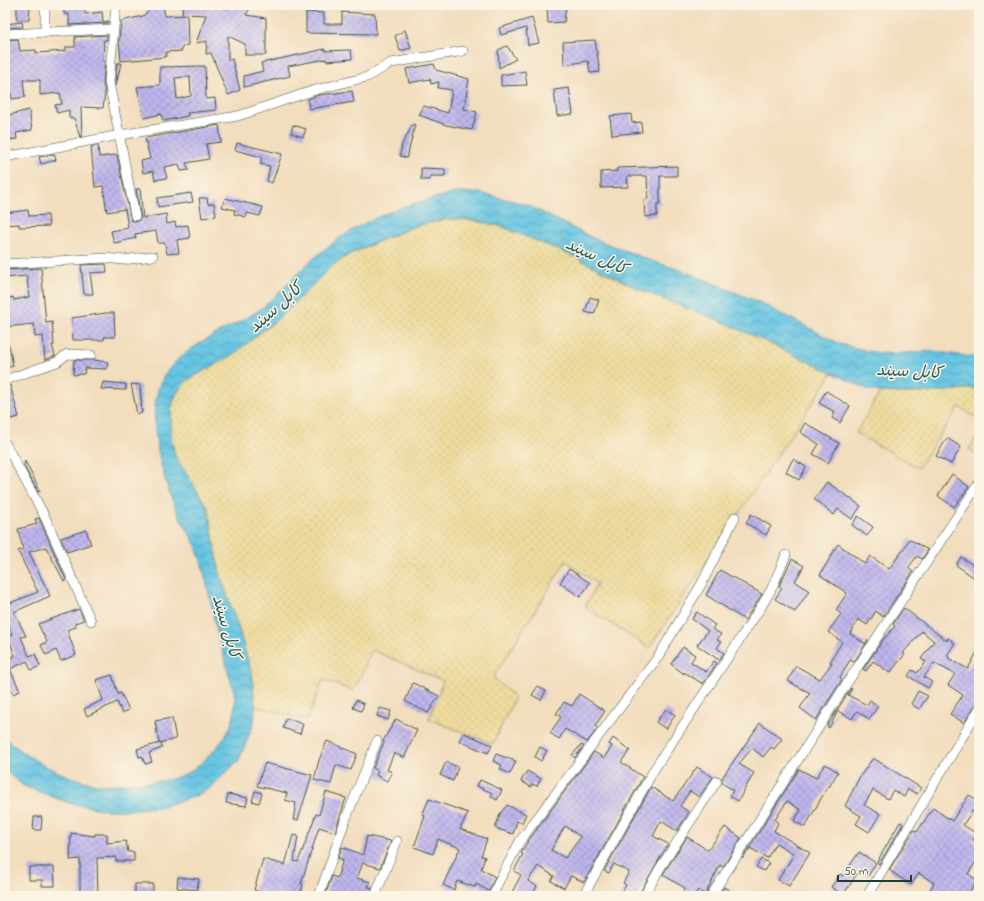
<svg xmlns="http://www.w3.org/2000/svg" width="984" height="901" font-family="'Indie Flower','Playpen Sans Arabic',sans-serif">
  <defs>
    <pattern id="sand-dots" width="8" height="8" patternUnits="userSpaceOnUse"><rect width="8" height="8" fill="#eeda9e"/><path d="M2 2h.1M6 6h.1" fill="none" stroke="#ccbc89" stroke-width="1.8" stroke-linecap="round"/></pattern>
    <pattern id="water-waves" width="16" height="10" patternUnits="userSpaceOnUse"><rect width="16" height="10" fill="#64c4e2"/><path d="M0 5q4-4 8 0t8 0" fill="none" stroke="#52a0b8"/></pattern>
    <pattern id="building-cross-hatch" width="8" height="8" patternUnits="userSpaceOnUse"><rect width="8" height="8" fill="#bfb6ee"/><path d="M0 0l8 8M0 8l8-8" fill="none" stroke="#9b95c2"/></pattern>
  </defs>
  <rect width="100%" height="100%" fill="#fcf5e5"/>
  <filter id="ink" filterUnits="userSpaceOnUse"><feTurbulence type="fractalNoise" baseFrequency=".025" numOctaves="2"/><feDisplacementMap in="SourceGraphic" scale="8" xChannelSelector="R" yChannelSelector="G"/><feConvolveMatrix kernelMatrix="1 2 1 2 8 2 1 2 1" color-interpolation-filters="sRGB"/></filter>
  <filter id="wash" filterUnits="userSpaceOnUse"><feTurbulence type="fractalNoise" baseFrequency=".012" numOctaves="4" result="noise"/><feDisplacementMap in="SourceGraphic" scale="16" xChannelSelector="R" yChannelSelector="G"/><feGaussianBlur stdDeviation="0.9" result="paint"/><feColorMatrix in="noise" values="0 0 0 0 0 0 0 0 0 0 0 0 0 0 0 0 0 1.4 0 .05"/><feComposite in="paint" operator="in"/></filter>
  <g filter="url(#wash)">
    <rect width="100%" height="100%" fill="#f2ddbd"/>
    <g fill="url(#sand-dots)" stroke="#868c69">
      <path d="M447 219C516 218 578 261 639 289 668 302 699 312 729 324 764 339 798 357 833 372L649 648 585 607 597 584 566 561 493 678 515 697 493 744 429 719 443 681 372 650 354 691 323 680 307 720 255 706 252 675 239 630 220 574 208 508 175 456 171 438V408L176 394 186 381 234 354 286 312 331 267 348 255 415 226Z"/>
      <polygon points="979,387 979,419 959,407 918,468 856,433 880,392 958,390"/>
      <polygon points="979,434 979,455 969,449"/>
    </g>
    <path fill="url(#water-waves)" stroke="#42808b" d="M456 193H480L525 204 593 238 649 260 686 272 761 303 840 344 872 352 892 354 931 351 979 358V387C947 392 900 396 869 390L730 325 639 289 573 256 500 226 470 219H447L415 226 382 239 348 255 331 267 286 312 234 354 186 381 176 394 171 408V438L175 456 208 508 220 574 239 630 252 675 255 706 254 723 239 760 209 789 193 797 163 806 131 810H106L69 803 24 786 5 771V738C31 761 62 777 96 784 106 786 119 784 130 783 148 782 173 782 189 772 203 764 226 740 231 725 235 715 235 706 235 695 229 673 222 651 216 629 211 603 206 576 198 552 193 536 182 524 176 509 161 475 142 406 166 373 187 343 230 330 259 310 278 296 294 276 312 260 357 220 398 206 456 193Z"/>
    <g id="blocks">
      <g fill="url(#building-cross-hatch)" fill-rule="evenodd">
        <polygon points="17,5 30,5 29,20 17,20"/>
        <polygon points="64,5 85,5 85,14 102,12 103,22 108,21 108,23 69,25 69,14 64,14"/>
        <polygon points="150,5 163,5 165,16 187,15 188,45 182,46 182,51 166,52 166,57 121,61 119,40 121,21 143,16 151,9"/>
        <polygon points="183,5 219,5 228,9 230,5 252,5 246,15 266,18 266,55 245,55 245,44 228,36 228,60 232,59 240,90 228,95 211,53 206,54 207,41 196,43 206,15 182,14"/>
        <polygon points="547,5 566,5 564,22 548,23"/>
        <polygon points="306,12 324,13 324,24 342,24 342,12 375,14 376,34 306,33"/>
        <polygon points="532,18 539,43 528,45 526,28 501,35 499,28"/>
        <polygon points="22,22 23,27 5,28 5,24"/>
        <polygon points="405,30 411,48 400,51 395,36"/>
        <polygon points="107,35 107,40 104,40 103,61 105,61 103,82 105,94 103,108 81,107 82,136 80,137 74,118 69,118 69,110 57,113 55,105 62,104 60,93 40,95 40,80 23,80 25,97 12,99 11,93 5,93 5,40 18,39 20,51 36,50 36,53 66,51 66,47 75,47 75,37"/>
        <polygon points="595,40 600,72 590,73 588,61 564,65 563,42"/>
        <polygon points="507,46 516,59 499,68 498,50"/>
        <polygon points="325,49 326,51 351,50 352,59 326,61 326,59 288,66 290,76 244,87 244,76 263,71 261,63"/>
        <polygon points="117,63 121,63 116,86 115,82"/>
        <polygon points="434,64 436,70 469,79 464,109 477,112 472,130 446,125 419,115 424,106 448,113 452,90 438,88 439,82 431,84 430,79 409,83 406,69"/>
        <path d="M205 66 206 99 215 98 216 110 187 113 188 116 163 121 161 114 144 118 137 87 160 85V67ZM185 77H190L191 96 177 99 175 78Z"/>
        <polygon points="525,71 527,85 501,86 501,75"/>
        <polygon points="569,88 573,114 557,116 554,90"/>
        <polygon points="352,91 354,102 309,109 308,99 319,95"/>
        <polygon points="29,110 32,130 16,133 17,139 5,140 5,116"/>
        <polygon points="631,114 632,123 641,122 642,132 612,135 610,116"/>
        <polygon points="413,124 415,125 407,158 400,156 402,144"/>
        <polygon points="219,125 221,142 206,144 209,159 186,163 189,170 181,171 179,164 164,167 167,178 155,180 153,171 143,173 141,161 150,159 145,138"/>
        <polygon points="293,125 306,129 303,137 291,133"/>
        <polygon points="237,143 282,154 272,183 267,181 270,166 260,164 262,157 235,150"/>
        <polygon points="98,145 99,157 117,155 131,220 137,222 141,218 136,189 140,189 143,218 166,214 167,224 175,222 176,227 188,225 190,238 177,240 179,253 167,254 165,243 158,243 156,231 135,234 136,238 114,243 111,231 128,228 125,209 107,212 103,186 95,187 91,147"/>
        <polygon points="54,154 56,160 41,164 39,157"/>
        <polygon points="677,166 677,176 660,176 660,204 657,204 657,216 645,217 644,200 648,199 647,176 627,176 628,187 601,188 601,172 617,171 617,168"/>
        <polygon points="421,168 445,169 445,176 430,176 429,180 421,180"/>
        <polygon points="191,193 193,202 158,207 157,198"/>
        <polygon points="199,198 207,198 208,204 214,203 216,216 202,218"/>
        <polygon points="225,198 263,207 260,216 247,213 246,217 234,214 235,210 222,207"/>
        <polygon points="28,210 29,216 48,215 49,226 19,227 19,224 5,225 5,213"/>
        <polygon points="106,264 107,272 90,273 93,294 84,294 81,265"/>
        <polygon points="41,268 46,323 52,322 54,345 52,345 55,356 45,360 43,336 35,337 34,324 5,327 5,299 13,297 14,300 29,297 27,276 5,278 5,270"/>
        <polygon points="590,297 599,300 594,314 585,312"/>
        <polygon points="106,313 114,313 115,337 104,337 104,340 73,340 72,318"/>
        <polygon points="5,345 9,345 13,366 5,368"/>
        <polygon points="74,360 94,360 108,362 107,369 85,368 84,374 73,375"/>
        <polygon points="103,382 126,384 126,390 101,389"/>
        <polygon points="131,384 140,385 142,413 137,414"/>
        <polygon points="10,385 19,417 11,419 5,396 5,386"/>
        <polygon points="826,391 850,406 840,423 832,418 835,412 819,403"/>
        <polygon points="805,423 839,443 828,463 813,454 819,444 800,432"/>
        <polygon points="947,438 961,447 951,464 936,456"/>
        <polygon points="793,459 806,467 799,480 786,472"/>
        <polygon points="25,461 40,491 38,492 24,466"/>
        <polygon points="952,474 969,487 954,507 938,496"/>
        <polygon points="827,482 861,506 852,519 838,509 834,515 814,499"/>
        <polygon points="751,514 771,526 766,535 746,523"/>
        <polygon points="858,516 873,527 867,536 852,525"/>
        <polygon points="39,518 66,580 64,581 46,547 29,552 50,596 14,612 26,636 21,637 29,656 35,654 40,666 31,670 27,661 10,669 20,691 13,694 11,690 8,691 5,683 5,657 6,660 15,656 8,636 12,634 5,619 5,605 38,592 18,551 23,549 18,529 37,524 35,519"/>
        <polygon points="86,530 91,544 67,552 61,538"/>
        <polygon points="909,539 928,550 922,559 917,556 908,568 913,572 883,617 876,611 867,625 858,619 850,634 866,644 868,640 854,662 850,660 840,677 842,679 841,681 816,720 800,708 810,693 788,681 796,666 820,679 832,663 830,662 842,642 828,632 841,614 836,610 847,593 820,575 838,544 865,564 870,556 889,569 904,549"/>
        <polygon points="961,557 979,569 979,581 956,565"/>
        <polygon points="792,559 804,566 795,581 809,591 795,612 775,599 782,588 779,586"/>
        <polygon points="569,569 590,583 580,597 560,583"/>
        <polygon points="720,570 762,594 745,620 706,595"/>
        <polygon points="904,608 947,641 948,638 955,643 947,655 949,657 948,658 968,669 979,648 979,701 964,723 950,714 963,695 948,685 955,674 934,663 924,677 932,682 928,688 908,676 912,670 917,673 926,662 921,659 934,641 922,631 903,653 905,654 890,673 873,661 866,671 863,669 883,640 895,626 893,624"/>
        <polygon points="79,609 84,620 75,623 76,627 67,630 76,655 61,661 56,650 46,655 41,645 47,642 38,624"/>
        <polygon points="697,612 715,625 712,629 721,634 717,640 721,642 717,648 724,653 719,660 697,645 708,631 692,619"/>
        <polygon points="683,647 695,655 691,662 706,672 714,661 717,663 703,684 684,672 684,674 671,664"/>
        <polygon points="112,675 118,694 121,693 129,710 122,713 117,702 87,716 84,709 103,700 96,680"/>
        <polygon points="413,683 439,696 428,713 405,701"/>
        <polygon points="538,686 546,691 541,700 532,695"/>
        <polygon points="851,688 852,689 848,695 863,703 867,705 870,700 878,706 869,719 857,711 852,719 838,711 829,728 827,726"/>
        <polygon points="918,691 928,696 919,709 911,704"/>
        <polygon points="579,694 605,711 595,726 598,728 587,742 565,729 559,739 550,733 561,717 556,714 564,702 572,706"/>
        <polygon points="356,700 364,704 361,711 353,708"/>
        <polygon points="380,708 391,711 388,720 377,716"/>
        <polygon points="666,709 675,715 666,729 656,722"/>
        <polygon points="172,718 176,739 159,743 155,721"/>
        <polygon points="286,718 303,724 300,734 283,728"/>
        <polygon points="396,719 417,730 404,758 394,753 387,770 392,772 387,781 376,775 378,771 373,768 384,742 383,741"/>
        <polygon points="760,723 782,739 774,749 771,747 763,757 752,748 739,764 754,773 738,801 730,796 733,790 722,783 722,778"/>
        <polygon points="464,733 492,745 488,753 459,741"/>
        <path d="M613 738 630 750 621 762 643 777 584 882 571 876 564 888 551 881 554 876 538 866 528 881 537 886 532 896H510L521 875 514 871 523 854 521 853 528 841 594 752 604 758 612 746 609 744ZM565 826 581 837 565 858 551 850Z"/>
        <polygon points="327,741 357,754 351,770 336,765 331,784 314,780 319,760"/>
        <polygon points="161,743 162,748 149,753 152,762 145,764 142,756 139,757 137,749"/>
        <polygon points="581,745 584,746 575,758 572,755"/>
        <polygon points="540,747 547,751 541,761 535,757"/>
        <polygon points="496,754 516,761 510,774 500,769 502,765 493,761"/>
        <polygon points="873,758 921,788 917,794 908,789 904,797 893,790 888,799 873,790 864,805 880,814 869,832 856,824 861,816 845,806 859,778"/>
        <polygon points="446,762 458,767 453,781 440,775"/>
        <polygon points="265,763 312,775 298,820 293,820 296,803 285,800 287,793 257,786"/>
        <polygon points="825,764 838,772 829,787 828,786 805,827 794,821 801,810 787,801 775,820 778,823 774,831 810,853 789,886 778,880 794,854 776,843 767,858 750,848 742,859 799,769 816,778"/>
        <polygon points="697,767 713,777 699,797 690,791 680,806 689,812 677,831 661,821 653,836 668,844 638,896 620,896 626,885 623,883 629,872 614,864 609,873 604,871 651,787 673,801"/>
        <polygon points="527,771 541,779 537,786 532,784 531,787 521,781"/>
        <polygon points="480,780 502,790 497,800 491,796 492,793 477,786"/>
        <polygon points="255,791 262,793 259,803 252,801"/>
        <polygon points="326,792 346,798 335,832 319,827 301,884 303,885 300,896 262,896 263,893 254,890 263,859 285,865 293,835 298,836 294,861 298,862 316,814 319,815"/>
        <polygon points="228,794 248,798 246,806 226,803"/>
        <polygon points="969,795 979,801 979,815 972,811 963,825 977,834 973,840 979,845 979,857 968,874 977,880 967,896 926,896 934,883 919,873 911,885 889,870 914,830 917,832 933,808 952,821"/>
        <polygon points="429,799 468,813 460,829 487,839 481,856 485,857 481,869 495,877 489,891 476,884 475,887 457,881 454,890 443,885 460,848 438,839 433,854 414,847 425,816 422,815"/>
        <polygon points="507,805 526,814 522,823 517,821 513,834 495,828 500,814"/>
        <polygon points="34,817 42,817 41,830 33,830"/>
        <polygon points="900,822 903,824 879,864 877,862"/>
        <polygon points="725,827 741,838 723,867 720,865 705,895 698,890 694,896 680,896 685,888 663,875 665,871 687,837 708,850"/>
        <polygon points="71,833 95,836 95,834 107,834 107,843 126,841 128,852 134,852 134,861 116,861 116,857 97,858 98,896 80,896 80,859 70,860"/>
        <polygon points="367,836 391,841 380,868 363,863 357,878 370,882 368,887 372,888 369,896 362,896 352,892 350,896 325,896 332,876 337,878 343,860 338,858 342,847 363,855"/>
        <polygon points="859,852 876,863 868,876 859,871 843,895 831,887 840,874 843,876"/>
        <polygon points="761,859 769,863 764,871 756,867"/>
        <polygon points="29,867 54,867 55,886 42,886 42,880 29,880"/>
        <polygon points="178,877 199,879 197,890 177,888"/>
        <rect x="135" y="884" width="18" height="12"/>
        <polygon points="724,887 738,896 718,896"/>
      </g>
    </g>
  </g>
  <g filter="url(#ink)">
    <use href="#blocks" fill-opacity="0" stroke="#3f5549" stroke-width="1"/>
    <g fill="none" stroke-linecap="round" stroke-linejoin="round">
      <defs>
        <g id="minor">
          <polyline points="45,5 45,33"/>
          <polyline points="116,5 109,82 135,216"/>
          <polyline points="5,34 112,29"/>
          <polyline points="5,157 120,135 238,116 315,90 367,77 391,63 463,51"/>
          <polyline points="5,264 106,258 123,260 153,256"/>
          <polyline points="5,380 57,362 67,354 91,355"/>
          <polyline points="5,443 45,517 91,621"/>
          <polyline points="319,896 345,821 377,741"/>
          <polyline points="375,896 397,841"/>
          <polyline points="493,896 498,883 520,841 658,657 702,583 735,517"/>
          <polyline points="583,896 655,768 761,607 771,590 786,555"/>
          <polyline points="644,896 660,868 717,781"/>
          <polyline points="711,896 847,683 979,483"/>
          <polyline points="867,896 979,709"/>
          <polyline points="976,896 979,890"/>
        </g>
      </defs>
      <use href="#minor" stroke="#3f5549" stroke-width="10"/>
      <use href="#minor" stroke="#fff" stroke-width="9"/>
    </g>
  </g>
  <g text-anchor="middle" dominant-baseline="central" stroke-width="3" stroke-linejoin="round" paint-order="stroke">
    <g font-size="17" font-style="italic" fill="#305f60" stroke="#fcf5e5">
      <text transform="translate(596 257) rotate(25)">کابل سيند</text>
      <text transform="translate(276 308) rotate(-42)">کابل سيند</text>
      <text transform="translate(909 372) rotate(3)">کابل سيند</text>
      <text transform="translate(226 627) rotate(74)">کابل سيند</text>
    </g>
  </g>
  <rect width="984" height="901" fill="none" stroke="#fcf5e5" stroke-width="20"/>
  <path d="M838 875v6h73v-6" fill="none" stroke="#1f3d34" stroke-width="2"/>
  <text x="844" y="875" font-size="12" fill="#1f3d34" stroke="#fcf5e5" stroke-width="3" paint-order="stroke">50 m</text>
</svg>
